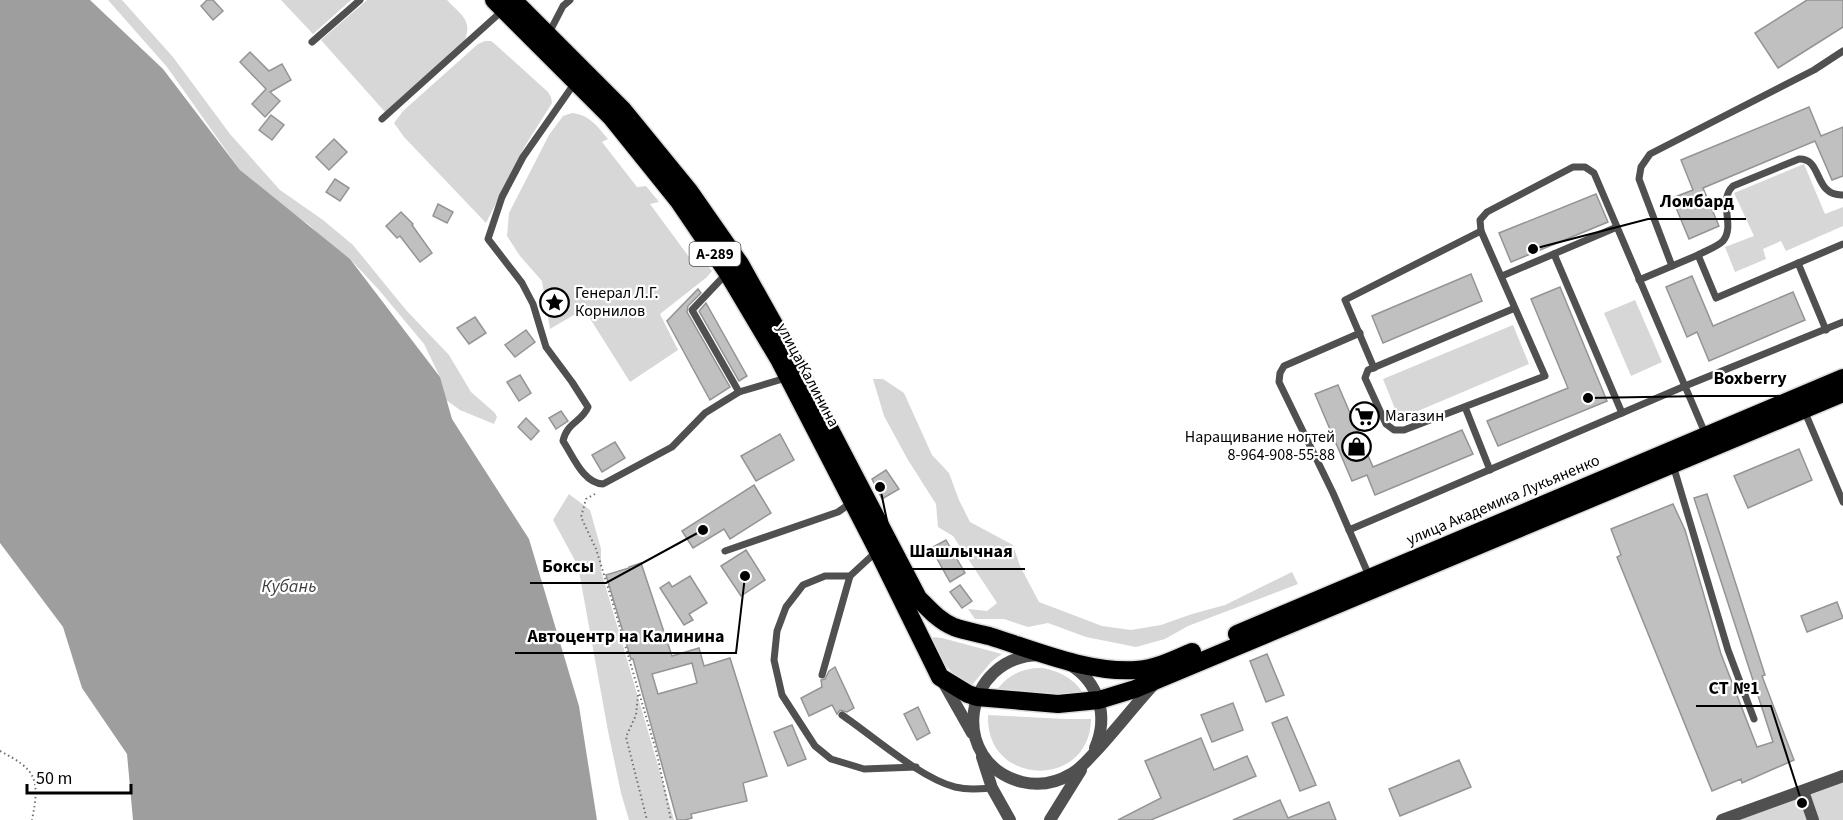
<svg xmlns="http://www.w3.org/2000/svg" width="1843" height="820" font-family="'Source Sans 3',sans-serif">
  <rect width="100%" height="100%" fill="#fff"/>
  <g fill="#d7d7d7">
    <polygon points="108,0 122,0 173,57 230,134 280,190 323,220 353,245 406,310 449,355 471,392 495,413 497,417 494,424 460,410 442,397 440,377 424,344 379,290 350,259 327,242 308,224 284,208 240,170 167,67"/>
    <polygon points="281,0 351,0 313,34"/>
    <path d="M367 0H447C460 14 473 20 465 40L385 112 321 40Z"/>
    <polygon points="485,41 491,41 496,45 548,92 551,97 552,103 525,146 486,223 404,137 394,123 403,111 478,44"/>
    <path d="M572 113C590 115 597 126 608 139L602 142 637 187 646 186 659 202 650 204 692 261 706 263 712 271 707 277 660 314 678 350 630 382 584 309 550 329 542 281 520 256 507 236 509 213 549 135 563 116Z"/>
    <polygon points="1804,164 1825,214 1843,207 1843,226 1786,251 1781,241 1763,249 1766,259 1735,272 1725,247 1754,236 1734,193"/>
    <polygon points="1635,300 1662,362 1631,376 1604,313"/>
    <polygon points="1513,325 1529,364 1399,419 1383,379"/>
    <polygon points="873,379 883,379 904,393 932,455 949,473 959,500 970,522 1013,545 1020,566 1039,602 1102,626 1131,630 1161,625 1192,614 1225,605 1292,572 1298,584 1188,626 1165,639 1136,647 1086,637 1048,623 1028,627 1004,619 975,619 968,609 987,611 997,603 953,536 938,527 936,504 908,460 884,416"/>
    <polygon points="569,494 590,510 601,549 601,571 674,820 629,820 621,793 608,731 578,566 553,520"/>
    <path d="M933 637 942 638 1002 654 992 661 972 685C955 679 932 655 933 637Z"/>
    <path d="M1043 668C1063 672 1077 681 1087 699L996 691C1007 675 1024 667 1043 668Z"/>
    <path d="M988 715 1066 719H1091C1090 790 985 787 988 715Z"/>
    <polygon points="1843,773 1843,820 1714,820 1810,787"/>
  </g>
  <polygon fill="#9e9e9e" points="0,0 90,0 163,69 240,170 350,259 440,377 452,419 529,539 579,706 597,820 133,820 127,754 82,688 63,627 0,543"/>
  <g fill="#c0c0c0" stroke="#949494" stroke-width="1.5" fill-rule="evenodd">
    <polygon points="207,0 213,0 223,11 213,20 201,6"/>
    <polygon points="1807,0 1843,0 1843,27 1778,68 1755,33"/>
    <polygon points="250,52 269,71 282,64 291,80 270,92 280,101 265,117 252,104 266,89 240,62"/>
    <polygon points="1809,107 1821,136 1843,127 1843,176 1832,180 1815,141 1703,188 1719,226 1689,239 1672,198 1693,190 1681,160"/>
    <polygon points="271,115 284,125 272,140 259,130"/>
    <polygon points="334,139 347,152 329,170 316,157"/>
    <polygon points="335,179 349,188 340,201 326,192"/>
    <polygon points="1596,194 1608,222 1511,262 1499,233"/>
    <polygon points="438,204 453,212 447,223 433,216"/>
    <polygon points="401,212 413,224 412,225 432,253 420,262 400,236 397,238 386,226"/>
    <polygon points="1471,274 1482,301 1383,343 1372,316"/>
    <polygon points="1692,276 1713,326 1793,292 1805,320 1709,361 1697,332 1687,337 1666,287"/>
    <polygon points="1560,287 1607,401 1498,446 1487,421 1568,388 1531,299"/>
    <polygon points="698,289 701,293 688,306 687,312 730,387 710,400 667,321"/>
    <polygon points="706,303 747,376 739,381 699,311"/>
    <polygon points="475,317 486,333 469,344 457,328"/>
    <polygon points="526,330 535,342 515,357 505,345"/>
    <polygon points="520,375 531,393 519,401 507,382"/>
    <polygon points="1338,385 1373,467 1462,430 1473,454 1375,495 1367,475 1352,481 1315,394"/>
    <polygon points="561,411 568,421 556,429 549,418"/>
    <polygon points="526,418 539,431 531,440 518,427"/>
    <polygon points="780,434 794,460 756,481 741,456"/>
    <polygon points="615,442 625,458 602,472 592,455"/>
    <polygon points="1799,449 1812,480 1748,508 1734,476"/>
    <polygon points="886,470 899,489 882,499 872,479"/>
    <polygon points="754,485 771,513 730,539 724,529 693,548 682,531"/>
    <polygon points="1707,494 1765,675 1762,676 1794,760 1742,783 1741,779 1712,791 1617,557 1621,555 1611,529 1673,504 1685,530 1721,654 1757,747 1773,742 1694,498"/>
    <polygon points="946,540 965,573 950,582 931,548"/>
    <polygon points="746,550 765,580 741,596 721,566"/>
    <path d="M641 563 672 656 699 648 704 666 730 658 767 776 743 783 747 801 691 814 692 818 685 820H677L633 659H631L606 575 629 568V567ZM692 663 697 683 658 694 652 674Z"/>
    <polygon points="690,576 707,603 689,614 693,620 684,625 660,588 669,582 672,587"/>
    <polygon points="960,585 972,601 962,608 950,592"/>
    <polygon points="1837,602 1843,618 1807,632 1801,616"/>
    <polygon points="1267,654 1284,695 1266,702 1250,661"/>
    <polygon points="835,667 854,708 847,712 840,710 837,714 832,705 809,716 801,698 822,687 821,680 825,679 829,671"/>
    <polygon points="1233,703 1243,730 1212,742 1201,715"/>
    <polygon points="918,707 930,733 917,740 904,714"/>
    <polygon points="1287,717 1316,785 1300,791 1272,723"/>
    <polygon points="792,725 806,759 788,766 774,732"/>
    <polygon points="1201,738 1214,770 1247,756 1256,776 1151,820 1118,820 1161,798 1145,761"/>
    <polygon points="1459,760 1471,787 1400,816 1389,789"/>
    <polygon points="1280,800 1288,818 1329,802 1336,820 1233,820"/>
  </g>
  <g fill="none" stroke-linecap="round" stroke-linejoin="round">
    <defs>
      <g id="highway">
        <polyline points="494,0 612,118 678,200 727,272 780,361 878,551 940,677 968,694 977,697 1058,704 1099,700 1135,689 1843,393"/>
        <path d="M513 0 622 109 689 191 740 264 791 355 918 598C929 609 939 621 954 627 965 631 978 633 989 636 1034 650 1087 673 1136 670 1155 669 1174 660 1192 652"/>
        <polyline points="1237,634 1843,378"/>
      </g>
    </defs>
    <use href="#highway" stroke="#dbdbdb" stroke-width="21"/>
    <g stroke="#727272" stroke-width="2" stroke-dasharray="1.5 3" stroke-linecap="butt">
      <polyline points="595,494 586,499 581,517 596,549 611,597 657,754 671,820"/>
      <polyline points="638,695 636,715 626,737 647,820"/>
      <path d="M0 751C37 770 40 779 32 820"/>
    </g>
    <g stroke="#505050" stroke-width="7">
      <polyline points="549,33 563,6 570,0"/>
      <polyline points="312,42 360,0"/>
      <path d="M574 84 523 157 502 197 488 239 522 283 533 304 546 347 572 382 588 407C582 422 567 422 563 441 573 456 583 483 603 484L672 447 705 413 739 392 786 378"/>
      <polyline points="382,119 502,11"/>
      <polyline points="1554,254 1622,413"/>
      <path d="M1698 255C1705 251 1717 247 1723 241 1736 225 1717 201 1733 186L1799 159C1823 158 1813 196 1843 195"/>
      <polyline points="1798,263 1826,330"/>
      <polyline points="1672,266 1639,179 1641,167 1650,154 1814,70 1843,51"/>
      <polyline points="726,274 692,310 739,392"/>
      <polyline points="1502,276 1617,227"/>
      <polyline points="1639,280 1698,255 1716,298 1843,244"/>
      <polyline points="1515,308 1368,370 1365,378 1386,424 1394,430 1404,430 1545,376 1481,231 1480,220 1487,212 1573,167 1585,167 1594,173 1705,433"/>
      <polyline points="1360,333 1284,366 1280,373 1279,382 1333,493 1370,578"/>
      <polyline points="1374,368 1345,300 1481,231"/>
      <polyline points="1465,407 1490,470"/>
      <polyline points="1804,410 1843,502"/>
      <polyline points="1673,465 1728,650 1754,719"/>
      <polyline points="1349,530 1685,386 1843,322"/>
      <polyline points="725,551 838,512 851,503"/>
      <polyline points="850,576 825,576 803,585 786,607 777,631 774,660 782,695 815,746 831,759 864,769 916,767"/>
      <polyline points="822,675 850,576 876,552"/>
      <path d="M842 715C873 736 920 778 955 787 968 790 979 789 992 788"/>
    </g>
    <g stroke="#505050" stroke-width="12">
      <path d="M1039 655C962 657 948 763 1022 782 1039 786 1056 783 1071 774 1082 768 1089 758 1098 749 1117 728 1135 705 1155 683"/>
      <path d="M1069 664C1099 682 1109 716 1095 748"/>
      <polyline points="942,680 972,733"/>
      <polyline points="982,757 992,788 1010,820"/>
      <polyline points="1803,791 1813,820"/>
      <polyline points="1050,820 1081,770"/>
      <polyline points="1722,820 1843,776"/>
    </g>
    <use href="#highway" stroke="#000" stroke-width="18"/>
  </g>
  <defs>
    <symbol id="sight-ring" viewBox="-11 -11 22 22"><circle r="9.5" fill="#fff" stroke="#000" stroke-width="1.5"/><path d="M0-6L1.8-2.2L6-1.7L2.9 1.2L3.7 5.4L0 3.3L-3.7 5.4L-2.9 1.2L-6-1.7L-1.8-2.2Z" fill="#000"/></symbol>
    <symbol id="supermarket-ring" viewBox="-11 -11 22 22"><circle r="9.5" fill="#fff" stroke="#000" stroke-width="1.5"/><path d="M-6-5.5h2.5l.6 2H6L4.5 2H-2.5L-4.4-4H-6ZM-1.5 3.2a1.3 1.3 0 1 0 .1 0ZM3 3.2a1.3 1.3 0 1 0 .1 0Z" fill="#000"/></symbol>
    <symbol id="shop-ring" viewBox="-11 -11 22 22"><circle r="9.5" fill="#fff" stroke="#000" stroke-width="1.5"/><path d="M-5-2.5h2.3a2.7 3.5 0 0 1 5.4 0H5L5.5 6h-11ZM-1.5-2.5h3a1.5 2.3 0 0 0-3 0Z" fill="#000"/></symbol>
  </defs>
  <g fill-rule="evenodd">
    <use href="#sight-ring" x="538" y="286" width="33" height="33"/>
    <use href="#supermarket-ring" x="1348" y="400" width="33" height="33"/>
    <use href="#shop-ring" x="1340" y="430" width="33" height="33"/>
  </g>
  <g text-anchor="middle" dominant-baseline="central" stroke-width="4.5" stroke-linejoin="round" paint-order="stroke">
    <rect fill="#fff" stroke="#4c4c4c" stroke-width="1.5" x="689.5" y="242" width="51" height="24" rx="4.5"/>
    <g font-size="15" font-weight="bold" fill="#000">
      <text x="715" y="254">А-289</text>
    </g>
    <g font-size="16" fill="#000" stroke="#fff" text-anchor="start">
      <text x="575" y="293">Генерал Л.Г.<tspan x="575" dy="18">Корнилов</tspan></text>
      <text x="1385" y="416">Магазин</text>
      <text x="1335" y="437" text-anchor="end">Наращивание ногтей<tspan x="1335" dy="18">8-964-908-55-88</tspan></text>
    </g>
    <g font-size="16" fill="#000" stroke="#fff">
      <text transform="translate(808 375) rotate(62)">улица Калинина</text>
      <text transform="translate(1503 500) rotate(-23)">улица Академика Лукьяненко</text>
    </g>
    <g font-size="18" font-style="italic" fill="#3f3f3f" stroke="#fff">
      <text x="289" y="586">Кубань</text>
    </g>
  </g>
  <path fill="none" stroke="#000" stroke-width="2" d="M1533 249L1648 219H1746M1588 398L1701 396H1798M880 487L897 569H1025M703 530L606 583H530M745 576L736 653H515M1802 803L1771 706H1696"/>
  <g fill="#000" stroke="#fff" stroke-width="2">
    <circle cx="1533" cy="249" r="6"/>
    <circle cx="1588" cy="398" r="6"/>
    <circle cx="880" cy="487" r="6"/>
    <circle cx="703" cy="530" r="6"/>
    <circle cx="745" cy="576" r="6"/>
    <circle cx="1802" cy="803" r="6"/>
  </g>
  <g font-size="18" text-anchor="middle" font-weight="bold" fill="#000" stroke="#fff" stroke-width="4.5" stroke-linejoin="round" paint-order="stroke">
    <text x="1697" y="207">Ломбард</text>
    <text x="1750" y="384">Boxberry</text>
    <text x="961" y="557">Шашлычная</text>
    <text x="568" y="572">Боксы</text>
    <text x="626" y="642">Автоцентр на Калинина</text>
    <text x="1734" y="694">СТ №1</text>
  </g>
  <path d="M27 784v9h104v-9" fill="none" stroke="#000000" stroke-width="3"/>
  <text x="36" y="784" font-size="18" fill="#000000" stroke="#ffffff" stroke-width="4.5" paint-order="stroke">50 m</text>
</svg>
